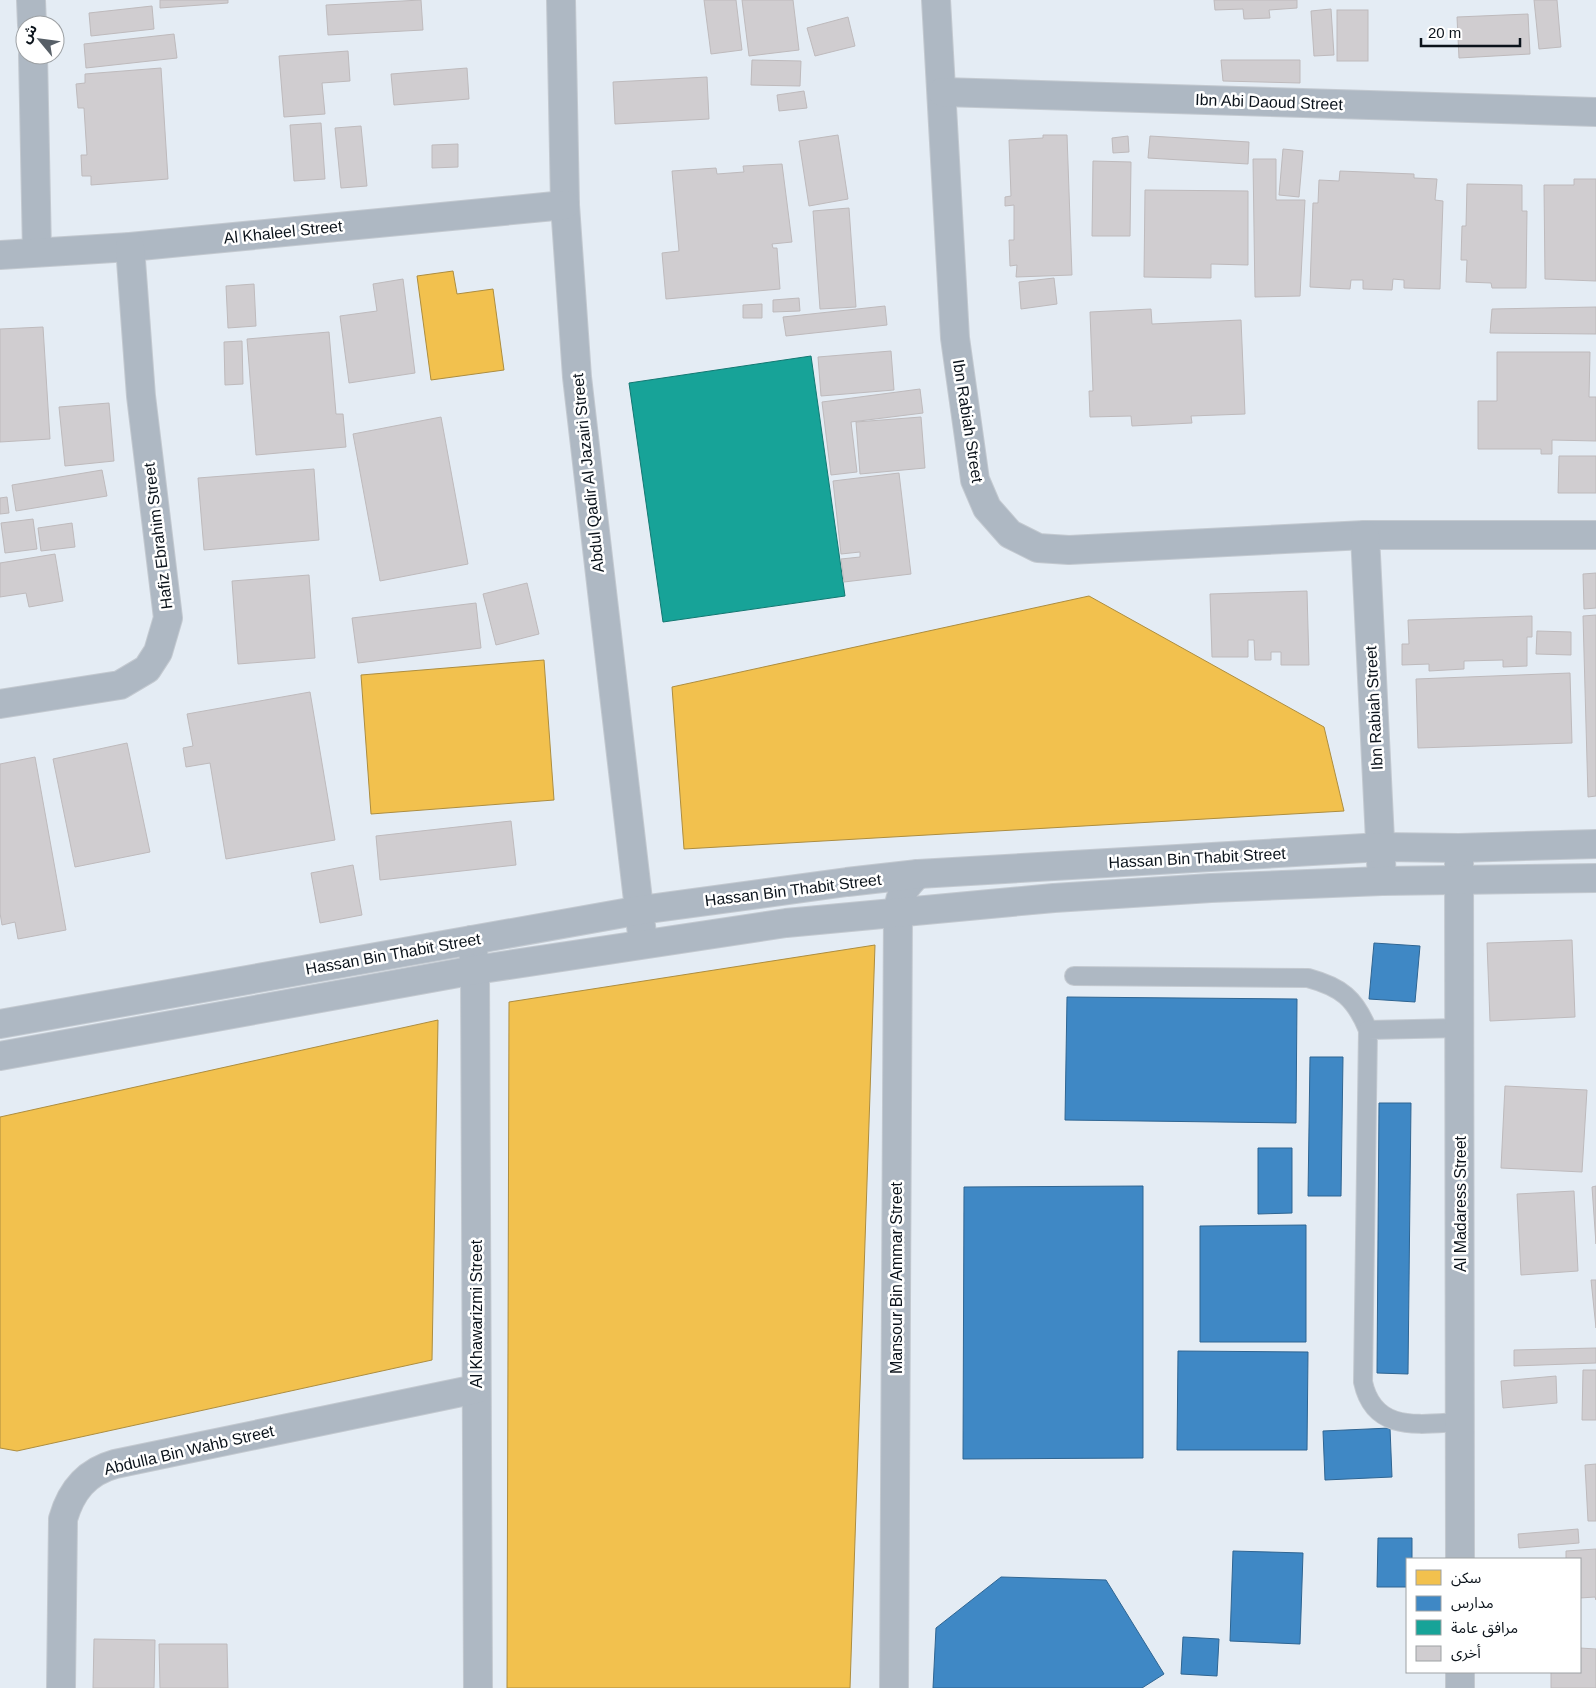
<svg xmlns="http://www.w3.org/2000/svg" width="1596" height="1688" font-family="Arial,'Noto Sans Arabic',sans-serif">
  <rect width="100%" height="100%" fill="#e4ecf4"/>
  <g fill="#f2c14e" stroke="#ad8d3f">
    <polygon points="453,271 457,294 493,289 504,370 431,380 417,276"/>
    <polygon points="1089,596 1324,727 1344,811 684,849 672,687"/>
    <polygon points="544,660 554,800 371,814 361,675"/>
    <polygon points="875,945 850,1688 507,1688 509,1002"/>
    <polygon points="438,1020 432,1360 17,1451 0,1448 0,1117"/>
  </g>
  <g fill="#3f88c5" stroke="#2f6592">
    <polygon points="1374,943 1420,946 1415,1002 1369,999"/>
    <polygon points="1067,997 1297,999 1296,1123 1065,1120"/>
    <polygon points="1310,1057 1343,1057 1341,1196 1308,1196"/>
    <polygon points="1379,1103 1411,1103 1408,1374 1377,1373"/>
    <polygon points="1258,1148 1292,1148 1292,1213 1258,1214"/>
    <polygon points="1143,1186 1143,1458 963,1459 964,1187"/>
    <polygon points="1306,1225 1306,1342 1200,1342 1200,1226"/>
    <polygon points="1178,1351 1308,1352 1307,1450 1177,1450"/>
    <polygon points="1390,1428 1392,1477 1325,1480 1323,1431"/>
    <polygon points="1378,1538 1412,1538 1412,1559 1407,1559 1407,1587 1377,1587"/>
    <polygon points="1233,1551 1303,1553 1300,1644 1230,1641"/>
    <polygon points="1001,1577 1106,1580 1164,1674 1142,1688 933,1688 936,1628"/>
    <polygon points="1183,1637 1219,1639 1217,1676 1181,1674"/>
  </g>
  <polygon fill="#17a398" stroke="#137872" points="811,356 845,596 663,622 629,383"/>
  <g fill="#d0cdd0" stroke="#bebabc">
    <polygon points="160,0 228,0 228,3 160,8"/>
    <polygon points="421,0 423,30 328,35 326,5"/>
    <polygon points="704,0 736,0 742,50 711,54"/>
    <polygon points="742,0 793,0 799,50 749,56"/>
    <polygon points="1214,0 1297,0 1297,8 1269,10 1270,18 1244,19 1243,9 1215,10"/>
    <polygon points="1534,0 1557,0 1561,47 1539,49"/>
    <polygon points="152,6 154,29 91,36 89,13"/>
    <polygon points="1331,9 1334,55 1314,56 1311,11"/>
    <rect x="1337" y="10" width="31" height="51"/>
    <polygon points="1528,14 1530,54 1459,58 1457,17"/>
    <polygon points="848,17 855,46 815,56 807,28"/>
    <polygon points="174,34 177,58 86,68 84,44"/>
    <polygon points="348,51 350,81 322,83 325,114 284,117 279,56"/>
    <polygon points="752,60 801,61 800,86 751,85"/>
    <polygon points="1221,60 1300,60 1300,83 1223,81"/>
    <polygon points="161,68 168,179 91,185 91,176 82,176 81,155 87,155 84,108 78,108 76,84 85,83 85,74"/>
    <polygon points="467,68 469,99 394,105 391,74"/>
    <polygon points="707,77 709,119 615,124 613,82"/>
    <polygon points="804,91 807,108 779,111 777,95"/>
    <polygon points="321,123 325,179 294,181 290,125"/>
    <polygon points="361,126 367,186 341,188 335,128"/>
    <polygon points="838,135 848,199 809,206 799,141"/>
    <polygon points="1043,135 1067,135 1072,275 1016,277 1017,265 1010,266 1009,240 1014,240 1014,205 1005,206 1005,197 1011,196 1009,140 1043,138"/>
    <polygon points="1128,136 1129,152 1113,153 1112,138"/>
    <polygon points="1150,136 1249,142 1248,164 1148,158"/>
    <polygon points="458,144 458,167 432,168 432,145"/>
    <polygon points="1283,149 1303,151 1299,197 1279,195"/>
    <polygon points="1253,159 1276,159 1276,200 1305,200 1300,296 1255,297"/>
    <polygon points="1093,161 1131,162 1130,236 1092,236"/>
    <polygon points="782,164 792,242 772,244 773,248 777,248 780,289 666,299 662,253 679,251 672,171 716,168 717,174 744,172 743,166"/>
    <polygon points="1340,171 1414,174 1414,178 1437,179 1435,200 1443,201 1440,289 1404,288 1404,280 1393,279 1392,290 1363,289 1363,280 1351,280 1350,289 1310,287 1313,203 1318,203 1319,180 1339,181"/>
    <polygon points="1574,179 1596,179 1596,281 1545,279 1544,185 1574,185"/>
    <polygon points="1467,184 1522,185 1522,211 1527,211 1526,288 1492,288 1491,283 1466,282 1467,260 1461,260 1462,226 1466,226"/>
    <polygon points="1145,190 1248,191 1248,265 1211,264 1211,278 1144,277"/>
    <polygon points="849,208 856,307 820,309 813,211"/>
    <polygon points="1054,278 1057,304 1021,309 1019,282"/>
    <polygon points="403,279 415,373 349,383 340,316 377,311 373,284"/>
    <polygon points="254,284 256,326 228,328 226,286"/>
    <polygon points="799,298 800,311 773,312 773,300"/>
    <polygon points="762,304 762,318 743,318 743,305"/>
    <polygon points="885,306 887,325 786,336 783,317"/>
    <polygon points="1596,307 1596,334 1490,333 1492,309"/>
    <polygon points="1151,309 1152,324 1241,320 1245,414 1191,416 1192,423 1132,426 1131,416 1090,417 1089,391 1093,391 1090,312"/>
    <polygon points="43,327 50,439 0,442 0,329"/>
    <polygon points="329,332 336,414 343,414 346,447 256,455 247,339"/>
    <polygon points="242,341 243,384 225,385 224,342"/>
    <polygon points="891,351 894,390 821,396 818,357"/>
    <polygon points="1497,352 1590,352 1589,397 1596,397 1596,441 1552,440 1552,454 1541,454 1541,449 1478,449 1478,401 1497,401"/>
    <polygon points="920,389 923,413 851,422 857,472 831,475 822,402"/>
    <polygon points="109,403 114,461 65,466 59,407"/>
    <polygon points="441,417 468,564 380,581 353,434"/>
    <polygon points="921,417 925,468 860,474 856,422"/>
    <polygon points="1559,456 1596,456 1596,493 1558,493"/>
    <polygon points="314,469 319,540 204,550 198,478"/>
    <polygon points="102,470 107,496 16,511 12,485"/>
    <polygon points="899,473 911,574 844,582 841,559 860,557 860,552 841,554 833,481"/>
    <polygon points="7,497 9,513 0,514 0,498"/>
    <polygon points="33,519 37,549 5,553 1,523"/>
    <polygon points="72,523 75,547 41,551 38,528"/>
    <polygon points="55,554 63,601 29,607 26,593 0,597 0,563"/>
    <polygon points="1596,573 1596,608 1584,609 1583,574"/>
    <polygon points="309,575 315,658 238,664 232,581"/>
    <polygon points="527,583 539,634 496,645 483,594"/>
    <polygon points="1307,591 1309,665 1281,665 1281,652 1271,652 1271,660 1255,660 1254,640 1248,640 1248,657 1212,657 1210,594"/>
    <polygon points="476,603 481,648 358,663 352,618"/>
    <polygon points="1596,615 1596,796 1588,797 1583,616"/>
    <polygon points="1532,616 1532,637 1527,637 1527,666 1503,667 1503,660 1464,661 1464,669 1429,671 1429,664 1402,665 1402,644 1409,644 1408,620"/>
    <polygon points="1537,631 1571,632 1571,655 1536,654"/>
    <polygon points="1570,673 1572,743 1418,748 1416,679"/>
    <polygon points="310,692 335,840 226,859 210,763 186,767 183,748 193,746 187,714"/>
    <polygon points="127,743 150,852 75,867 53,759"/>
    <polygon points="35,757 66,930 18,939 15,922 2,925 0,913 0,764"/>
    <polygon points="511,821 516,865 380,880 376,836"/>
    <polygon points="353,865 362,915 320,923 311,873"/>
    <polygon points="1572,940 1575,1017 1490,1021 1487,943"/>
    <polygon points="1505,1086 1587,1090 1582,1172 1501,1168"/>
    <polygon points="1596,1186 1596,1244 1592,1187"/>
    <polygon points="1574,1191 1578,1271 1521,1275 1517,1194"/>
    <polygon points="1591,1280 1596,1280 1596,1328"/>
    <polygon points="1596,1348 1596,1363 1514,1366 1514,1350"/>
    <polygon points="1583,1370 1596,1370 1596,1420 1582,1420"/>
    <polygon points="1556,1376 1557,1403 1503,1408 1501,1381"/>
    <polygon points="1596,1464 1596,1521 1588,1521 1585,1465"/>
    <polygon points="1578,1529 1579,1543 1519,1548 1518,1534"/>
    <polygon points="1596,1549 1596,1600 1595,1597 1580,1598 1580,1559 1566,1559 1566,1551"/>
    <polygon points="94,1639 155,1640 154,1688 93,1688"/>
    <polygon points="159,1644 227,1644 228,1688 160,1688"/>
    <polygon points="1580,1648 1596,1649 1596,1688 1551,1688 1551,1672 1580,1672"/>
  </g>
  <g fill="none" stroke-linecap="round" stroke-linejoin="round">
    <defs>
      <g id="service">
        <path d="M1074 976 1308 978C1341 987 1355 998 1368 1030"/>
        <path d="M1460 1028 1368 1030 1363 1382C1374 1433 1419 1424 1460 1422"/>
      </g>
      <g id="minor">
        <polyline points="31,0 32,25"/>
        <polyline points="561,0 565,205 577,377 643,943"/>
        <polyline points="936,0 955,338 975,480 987,508 1010,534 1038,548 1069,550 1365,535 1596,535"/>
        <polyline points="33,55 37,252"/>
        <polyline points="942,92 1596,112"/>
        <polyline points="0,255 130,247 565,205"/>
        <polyline points="1365,535 1382,881"/>
        <polyline points="0,704 120,685 147,669 158,652 168,618 141,396 130,247"/>
        <polyline points="1459,848 1460,1559"/>
        <polyline points="472,940 475,970 478,1688"/>
        <polyline points="1460,1672 1460,1688"/>
        <path d="M61 1688 63 1519C71 1491 86 1472 115 1464L476 1389"/>
        <path d="M894 1688 898 911C900 894 905 886 918 874"/>
      </g>
      <g id="tertiary">
        <polyline points="0,1024 641,910 847,882 918,874 1382,847 1459,848 1596,844"/>
        <polyline points="0,1056 475,970 786,923 1054,898 1211,888 1382,881 1596,878"/>
      </g>
    </defs>
    <use href="#service" stroke="#c3c9d0" stroke-width="20"/>
    <use href="#minor" stroke="#c3c9d0" stroke-width="30"/>
    <use href="#tertiary" stroke="#c3c9d0" stroke-width="30"/>
    <use href="#service" stroke="#aeb8c3" stroke-width="18"/>
    <use href="#minor" stroke="#aeb8c3" stroke-width="28"/>
    <use href="#tertiary" stroke="#aeb8c3" stroke-width="28"/>
  </g>
  <g text-anchor="middle" dominant-baseline="central" stroke-width="5" stroke-linejoin="round" paint-order="stroke">
    <g font-size="16" fill="#0b131b" stroke="#fff">
      <text transform="translate(1269 102) rotate(2)">Ibn Abi Daoud Street</text>
      <text transform="translate(283 232) rotate(-6)">Al Khaleel Street</text>
      <text transform="translate(968 421) rotate(81)">Ibn Rabiah Street</text>
      <text transform="translate(588 473) rotate(-96)">Abdul Qadir Al Jazairi Street</text>
      <text transform="translate(158 536) rotate(-97)">Hafiz Ebrahim Street</text>
      <text transform="translate(1374 708) rotate(-93)">Ibn Rabiah Street</text>
      <text transform="translate(1197 858) rotate(-3)">Hassan Bin Thabit Street</text>
      <text transform="translate(793 890) rotate(-7)">Hassan Bin Thabit Street</text>
      <text transform="translate(393 954) rotate(-10)">Hassan Bin Thabit Street</text>
      <text transform="translate(1460 1204) rotate(-90)">Al Madaress Street</text>
      <text transform="translate(896 1278) rotate(-90)">Mansour Bin Ammar Street</text>
      <text transform="translate(476 1314) rotate(-90)">Al Khawarizmi Street</text>
      <text transform="translate(189 1450) rotate(-13)">Abdulla Bin Wahb Street</text>
    </g>
  </g>
  <rect x="1406" y="1558" width="175" height="115" fill="#ffffff" stroke="#9da1a4"/>
  <rect x="1416" y="1570" width="25" height="15" fill="#f2c14e" stroke="#9da1a4"/>
  <text x="1451" y="1583" font-size="15" fill="#0b131b">سكن</text>
  <rect x="1416" y="1596" width="25" height="15" fill="#3f88c5" stroke="#9da1a4"/>
  <text x="1451" y="1608" font-size="15" fill="#0b131b">مدارس</text>
  <rect x="1416" y="1620" width="25" height="15" fill="#17a398" stroke="#9da1a4"/>
  <text x="1451" y="1633" font-size="15" fill="#0b131b">مرافق عامة</text>
  <rect x="1416" y="1646" width="25" height="15" fill="#d0cdd0" stroke="#9da1a4"/>
  <text x="1451" y="1658" font-size="15" fill="#0b131b">أخرى</text>
  <g transform="translate(40 40) rotate(299)"><circle r="24" fill="#ffffff" stroke="#9da1a4"/>
  <path d="M0-4L9 19L0 12L-9 19Z" fill="#575f67"/>
  <text y="-8" font-size="14" font-weight="bold" text-anchor="middle" fill="#0b131b">ش</text>
  </g>
  <path d="M1421 38v8h99v-8" fill="none" stroke="#0b131b" stroke-width="2.5"/>
  <text x="1428" y="38" font-size="15" fill="#0b131b" stroke="#ffffff" stroke-width="4" paint-order="stroke">20 m</text>
</svg>
